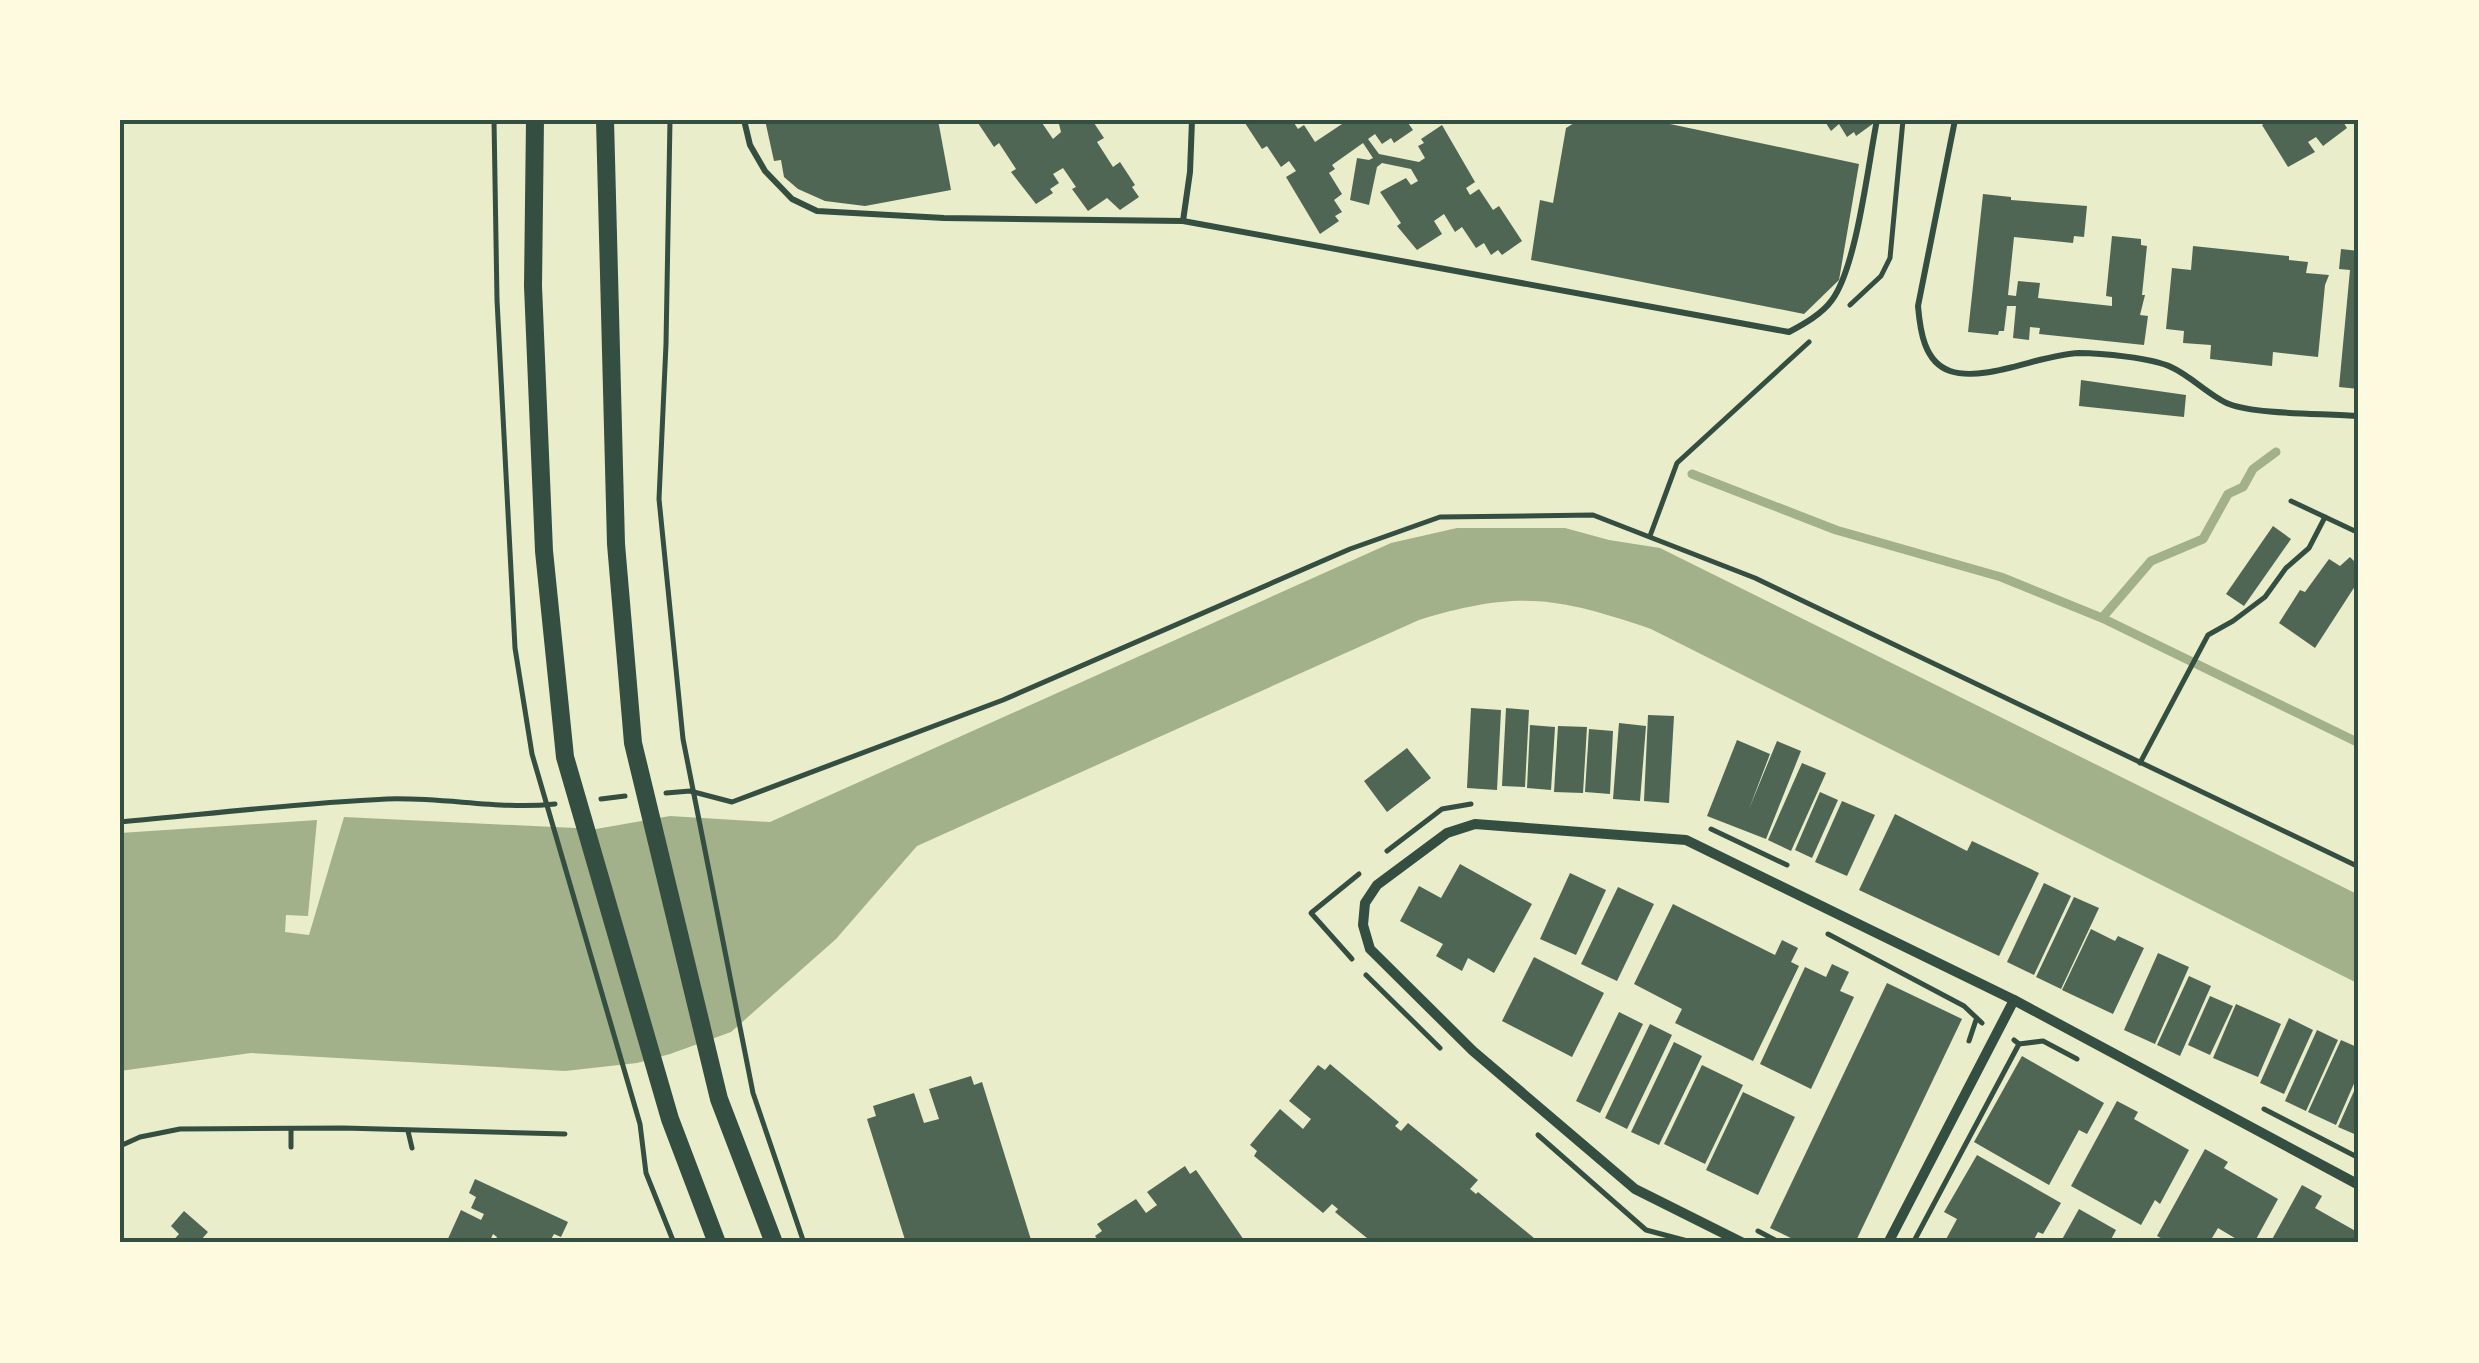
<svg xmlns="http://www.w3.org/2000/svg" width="2479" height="1363" font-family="'Open Sans',sans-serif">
  <rect width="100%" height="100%" fill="#e9edc9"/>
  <path fill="#a3b18a" d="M1457 528H1565L1609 540 1660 548 2359 895V984L1651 629C1556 597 1518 590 1419 620L917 846 836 939 731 1032 670 1054 637 1063 565 1071 251 1053 120 1071V833L317 820 308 916 286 915 285 932 309 935 344 817 596 829 670 816 770 822 1391 543Z"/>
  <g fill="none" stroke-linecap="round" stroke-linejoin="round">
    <g stroke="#a3b18a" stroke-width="9">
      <polyline points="1692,474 1836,530 2001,577 2102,618 2359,743"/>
      <polyline points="2102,618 2151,561 2203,539 2228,494 2243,487 2253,469 2276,452"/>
    </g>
  </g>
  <g fill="#4f6655">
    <polygon points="765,120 938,120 951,190 865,206 825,201 798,189 784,177 781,160 774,161"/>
    <polygon points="981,120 1040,120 1053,139 1061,132 1058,120 1092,120 1104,138 1097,142 1113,167 1120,162 1135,185 1132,187 1139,197 1120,210 1107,198 1088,211 1072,189 1076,187 1063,168 1053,174 1059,183 1050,189 1053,193 1036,204 1011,172 1016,169 999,143 994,147 978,123"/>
    <polygon points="1243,120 1292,120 1298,129 1304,125 1315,142 1348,120 1406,120 1413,130 1394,143 1391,138 1382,144 1375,134 1368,139 1379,154 1419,162 1425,158 1418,146 1424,143 1421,139 1442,125 1475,182 1466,188 1470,195 1479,189 1493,210 1499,206 1522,241 1502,255 1498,250 1491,255 1484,243 1476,248 1462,227 1455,232 1444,214 1434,221 1442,234 1417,250 1397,226 1401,223 1380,192 1406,178 1411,185 1418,181 1411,169 1382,163 1377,167 1369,205 1350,200 1357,158 1369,160 1373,158 1363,143 1332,165 1335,169 1329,173 1342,194 1334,200 1342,212 1335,216 1339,221 1320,234 1286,177 1296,171 1289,161 1281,167 1267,146 1262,149"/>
    <polygon points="1579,120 1651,120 1859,164 1839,280 1804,314 1531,260 1540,200 1553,203 1566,128"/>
    <polygon points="1824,120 1872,120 1874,123 1856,136 1854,132 1847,137 1839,124 1831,131"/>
    <polygon points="2269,120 2342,120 2347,128 2323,146 2316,137 2308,142 2315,152 2288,167 2262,125"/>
    <polygon points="1983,194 2011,197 2011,200 2087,206 2084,237 2074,236 2073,243 2014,237 2008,295 2016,296 2018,281 2040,283 2038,298 2112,306 2112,297 2106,296 2112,236 2141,239 2141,245 2147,246 2142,295 2145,295 2140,315 2148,316 2144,345 2039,334 2040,328 2030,327 2029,340 2013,338 2016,306 2007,306 2004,331 1999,331 1998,335 1968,332"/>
    <polygon points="2193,246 2289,256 2289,260 2308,262 2306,273 2329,275 2325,285 2318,357 2273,352 2272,366 2210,359 2211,345 2183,343 2184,331 2166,329 2172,268 2191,270"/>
    <polygon points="2341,249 2359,251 2359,389 2339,387 2350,270 2339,269"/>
    <polygon points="2081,380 2186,395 2184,417 2079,406"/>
    <polygon points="2273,526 2291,539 2244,606 2226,594"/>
    <polygon points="2350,557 2359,566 2359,580 2315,648 2279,623 2300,590 2305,592 2329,559 2340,566"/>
    <polygon points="1471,708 1501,710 1497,790 1467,788"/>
    <polygon points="1506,708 1529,710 1525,787 1502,786"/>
    <polygon points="1648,715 1674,716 1669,803 1644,801"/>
    <polygon points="1619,723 1646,726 1640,801 1613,799"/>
    <polygon points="1530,725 1555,727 1551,790 1527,788"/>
    <polygon points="1558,726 1587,727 1583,793 1554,792"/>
    <polygon points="1589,729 1613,731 1610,794 1585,792"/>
    <polygon points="1737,740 1770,754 1749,809 1777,741 1801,751 1766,839 1707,816"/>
    <polygon points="1407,748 1431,778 1387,812 1364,781"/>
    <polygon points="1802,763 1826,773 1791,851 1768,840"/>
    <polygon points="1820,792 1838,800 1812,858 1795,850"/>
    <polygon points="1842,801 1875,815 1847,876 1815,862"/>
    <polygon points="1895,814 1967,851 1972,841 2039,873 1999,956 1859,890"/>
    <polygon points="1460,864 1532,904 1494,973 1468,958 1462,971 1436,956 1443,944 1400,921 1419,886 1441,898"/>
    <polygon points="1570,873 1606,890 1576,955 1540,939"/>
    <polygon points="2044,883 2071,896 2034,975 2007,962"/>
    <polygon points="1618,887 1654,904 1617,981 1581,964"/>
    <polygon points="2074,897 2099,908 2061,989 2036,977"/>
    <polygon points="1673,904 1775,955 1782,940 1798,948 1791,962 1799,966 1753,1061 1675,1023 1682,1009 1634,984"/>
    <polygon points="2091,929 2115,941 2118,936 2144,948 2113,1014 2062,990"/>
    <polygon points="2158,953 2189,967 2155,1044 2124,1030"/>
    <polygon points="1534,957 1604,993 1572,1057 1502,1021"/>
    <polygon points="1832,964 1849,972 1840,991 1854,997 1811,1089 1760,1064 1805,967 1826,977"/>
    <polygon points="2189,976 2211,986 2180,1056 2157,1045"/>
    <polygon points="1887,983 1962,1019 1855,1243 1801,1243 1770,1228"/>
    <polygon points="2210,996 2233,1006 2210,1055 2188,1045"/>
    <polygon points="2236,1004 2281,1024 2258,1077 2213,1058"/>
    <polygon points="1619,1012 1643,1024 1600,1113 1576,1101"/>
    <polygon points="2289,1018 2313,1030 2284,1094 2260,1083"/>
    <polygon points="1650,1024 1672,1035 1627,1129 1605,1118"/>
    <polygon points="2317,1030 2338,1040 2306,1111 2285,1101"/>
    <polygon points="2341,1040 2359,1048 2359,1072 2336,1125 2308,1112"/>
    <polygon points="1674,1042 1702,1056 1659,1145 1631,1132"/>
    <polygon points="2022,1056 2104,1103 2087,1134 2079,1130 2049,1185 1974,1142"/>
    <polygon points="1330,1064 1399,1122 1395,1126 1401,1131 1408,1123 1478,1180 1470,1189 1476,1194 1478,1192 1540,1243 1373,1243 1335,1212 1338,1209 1332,1204 1323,1213 1254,1156 1257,1151 1250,1145 1280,1109 1303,1129 1311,1119 1289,1101 1318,1065 1325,1070"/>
    <polygon points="1702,1065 1743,1085 1705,1164 1664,1144"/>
    <polygon points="971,1076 974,1085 982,1082 1032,1243 906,1243 867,1119 876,1116 873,1106 914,1093 924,1123 939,1119 929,1089"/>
    <polygon points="2359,1080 2359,1136 2338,1127"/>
    <polygon points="1743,1092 1795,1117 1758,1195 1706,1170"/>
    <polygon points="2117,1101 2138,1112 2134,1119 2189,1150 2160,1204 2155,1200 2141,1225 2071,1186"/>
    <polygon points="2205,1149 2228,1162 2224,1168 2278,1199 2254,1243 2243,1243 2218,1228 2209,1243 2170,1243 2157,1236"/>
    <polygon points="1977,1155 2061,1203 2043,1234 2038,1232 2032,1243 1944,1243 1957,1219 1944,1212"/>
    <polygon points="1185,1166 1190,1174 1196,1170 1246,1243 1100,1243 1095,1236 1102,1231 1097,1224 1136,1199 1146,1213 1157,1205 1147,1192"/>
    <polygon points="475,1179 568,1222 561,1237 554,1234 549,1243 522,1240 521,1243 494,1243 497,1237 493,1234 489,1243 446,1243 461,1210 481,1220 484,1214 471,1208 476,1197 469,1193"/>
    <polygon points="2302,1185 2322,1196 2315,1208 2359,1233 2359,1243 2270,1243"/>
    <polygon points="2079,1209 2116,1230 2109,1243 2060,1243"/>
    <polygon points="184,1211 208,1232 201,1240 204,1243 171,1243 179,1234 171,1226"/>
  </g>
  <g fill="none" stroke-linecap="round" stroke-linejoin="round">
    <g stroke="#344e41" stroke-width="5">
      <polyline points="494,120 497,300 515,648 532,754 640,1124 646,1173 674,1243"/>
      <polyline points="670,120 666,344 659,499 683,739 753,1093 804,1243"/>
      <polyline points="1850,305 1881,276 1890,258 1903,120"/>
      <polyline points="2291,501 2359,533"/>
      <polyline points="1650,536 1677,463 1809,342"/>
      <polyline points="2140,763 2208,635 2233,621 2265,597 2286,568 2309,548 2325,517"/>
      <polyline points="666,793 690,791 732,802 1003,700 1350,549 1440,517 1593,515 1755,578 2359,867"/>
      <polyline points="601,799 625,796"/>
      <path d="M120 822C209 814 298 803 387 799 444 797 500 810 555 804"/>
      <polyline points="1711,829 1787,865"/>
      <polyline points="1387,851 1442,809 1471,804"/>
      <polyline points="1828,934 1964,1006 1982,1023"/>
      <polyline points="1352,959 1311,913 1359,874"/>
      <polyline points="1366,975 1440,1048"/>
      <polyline points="2014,1040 2019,1044 2043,1041 2077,1059"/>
      <polyline points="1969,1041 1976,1020"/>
      <polyline points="2264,1109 2359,1158"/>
      <polyline points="408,1131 412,1148"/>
      <polyline points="1538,1135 1646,1230 1695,1243"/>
      <polyline points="120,1146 140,1137 180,1129 343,1128 565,1134"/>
      <polyline points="291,1147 291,1129"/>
      <polyline points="1758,1231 1781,1243"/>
      <polyline points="1913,1243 2019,1044"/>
    </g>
    <g stroke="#344e41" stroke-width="6">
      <path d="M744 120 750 145 765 171 792 199 817 211 944 218 1183 221 1789 332C1804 324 1822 314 1832 300 1857 266 1868 164 1877 120"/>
      <path d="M1955 120 1918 306C1920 330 1924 362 1950 371 1985 383 2041 354 2079 353 2100 353 2153 358 2171 367 2191 376 2211 397 2229 404 2257 415 2325 413 2359 416"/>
      <polyline points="1183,221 1190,172 1192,120"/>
    </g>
    <g stroke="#344e41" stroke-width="10">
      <polyline points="1743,1243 1635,1189 1473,1051 1370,949 1363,925 1365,903 1377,885 1447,833 1475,824 1686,840 2014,1000 2359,1185"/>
      <polyline points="1888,1243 2014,1000"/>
    </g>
    <g stroke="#344e41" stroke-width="18">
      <polyline points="535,120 533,286 544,551 565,757 670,1119 717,1243"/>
      <polyline points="605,120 616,544 633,743 719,1099 774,1243"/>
    </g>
  </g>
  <rect width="2479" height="1363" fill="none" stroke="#fefae0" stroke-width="245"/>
  <rect x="122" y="122" width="2234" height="1118" fill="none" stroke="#344e41" stroke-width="4"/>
</svg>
